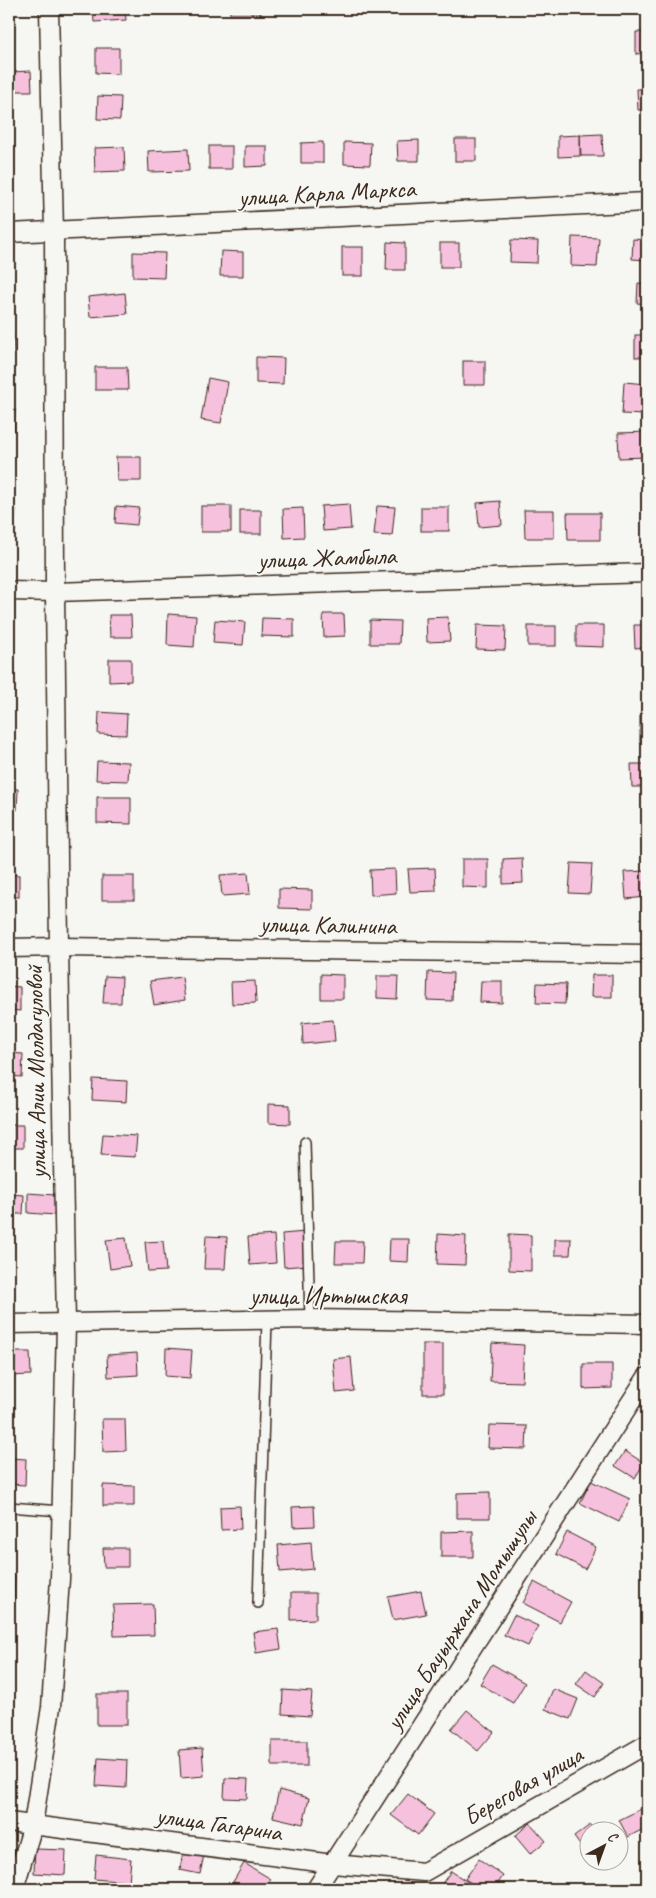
<svg xmlns="http://www.w3.org/2000/svg" width="656" height="1898" font-family="Caveat,sans-serif">
  <rect width="100%" height="100%" fill="#f6f6f2"/>
  <filter id="ink" filterUnits="userSpaceOnUse"><feTurbulence type="fractalNoise" baseFrequency=".02" numOctaves="2"/><feDisplacementMap in="SourceGraphic" scale="10" xChannelSelector="R" yChannelSelector="G"/><feConvolveMatrix kernelMatrix="1 2 1 2 8 2 1 2 1" color-interpolation-filters="sRGB"/></filter>
  <g filter="url(#ink)">
    <g fill="#f6c1dc" stroke="#3b2a1e">
      <polygon points="93,9 125,9 126,20 94,22"/>
      <rect x="230" y="9" width="31" height="5"/>
      <polygon points="636,32 647,32 647,53 636,54"/>
      <polygon points="96,48 119,48 119,74 96,73"/>
      <polygon points="31,71 32,91 11,91 10,72"/>
      <polygon points="637,89 647,89 647,110 638,110"/>
      <polygon points="98,96 121,97 120,120 97,119"/>
      <polygon points="602,134 603,156 581,156 580,135"/>
      <polygon points="580,135 580,156 558,157 558,136"/>
      <rect x="455" y="139" width="21" height="22"/>
      <polygon points="419,140 419,161 398,161 397,141"/>
      <polygon points="323,142 323,163 301,163 301,143"/>
      <polygon points="344,142 371,143 370,165 344,164"/>
      <rect x="209" y="146" width="23" height="23"/>
      <polygon points="245,146 267,146 267,166 245,167"/>
      <polygon points="124,147 125,171 95,172 94,148"/>
      <polygon points="188,149 189,171 149,172 148,151"/>
      <polygon points="572,237 599,238 597,267 571,266"/>
      <polygon points="633,239 647,240 647,260 632,259"/>
      <polygon points="511,240 538,241 537,263 510,262"/>
      <polygon points="387,242 405,243 405,270 386,270"/>
      <rect x="440" y="243" width="19" height="24"/>
      <rect x="342" y="247" width="21" height="29"/>
      <polygon points="221,251 243,252 243,276 220,276"/>
      <polygon points="133,252 165,253 164,278 133,277"/>
      <polygon points="638,283 647,284 647,304 637,303"/>
      <polygon points="125,293 127,314 90,317 88,297"/>
      <polygon points="9,331 13,331 14,354 9,355"/>
      <rect x="635" y="335" width="12" height="22"/>
      <polygon points="256,357 284,358 283,384 256,383"/>
      <rect x="463" y="361" width="22" height="24"/>
      <polygon points="95,367 127,367 128,390 95,390"/>
      <polygon points="208,378 228,382 221,423 201,420"/>
      <polygon points="624,382 647,384 646,415 622,414"/>
      <polygon points="9,409 15,409 14,431 9,431"/>
      <polygon points="647,432 647,457 619,458 618,433"/>
      <polygon points="116,457 141,457 141,481 117,481"/>
      <polygon points="500,501 502,525 479,527 477,503"/>
      <polygon points="349,504 351,529 323,531 321,506"/>
      <polygon points="116,506 139,508 137,525 115,523"/>
      <rect x="201" y="506" width="30" height="26"/>
      <polygon points="377,506 395,507 392,536 374,535"/>
      <rect x="421" y="507" width="28" height="24"/>
      <polygon points="303,508 304,537 284,538 283,509"/>
      <polygon points="9,509 16,509 15,531 9,531"/>
      <rect x="240" y="510" width="21" height="24"/>
      <polygon points="524,510 554,510 554,538 525,538"/>
      <polygon points="567,513 600,513 600,540 568,540"/>
      <polygon points="168,614 196,616 194,647 167,645"/>
      <polygon points="323,614 344,614 345,636 324,637"/>
      <polygon points="109,615 131,615 132,637 110,637"/>
      <polygon points="448,617 450,641 427,642 426,618"/>
      <polygon points="262,618 294,619 294,637 261,636"/>
      <polygon points="215,620 245,622 243,645 213,643"/>
      <polygon points="370,620 400,621 399,644 370,644"/>
      <polygon points="477,625 506,626 505,650 476,649"/>
      <polygon points="576,625 604,625 604,647 576,646"/>
      <polygon points="634,625 647,625 647,647 635,648"/>
      <rect x="528" y="626" width="28" height="20"/>
      <polygon points="109,659 131,659 131,681 109,682"/>
      <polygon points="643,662 647,662 647,692 642,692"/>
      <polygon points="99,712 127,714 126,735 98,734"/>
      <rect x="640" y="716" width="7" height="26"/>
      <polygon points="97,761 129,762 128,781 96,780"/>
      <polygon points="631,764 647,764 647,787 632,787"/>
      <polygon points="9,789 18,789 17,810 9,810"/>
      <polygon points="97,797 131,797 131,824 97,823"/>
      <polygon points="522,858 523,883 503,884 503,859"/>
      <polygon points="462,859 488,859 488,888 462,887"/>
      <polygon points="571,863 592,864 590,894 569,893"/>
      <polygon points="435,868 436,891 410,892 408,869"/>
      <polygon points="395,869 396,893 371,895 370,870"/>
      <polygon points="647,871 647,897 626,899 624,872"/>
      <polygon points="248,873 250,894 222,896 220,875"/>
      <rect x="9" y="875" width="10" height="22"/>
      <rect x="102" y="876" width="32" height="24"/>
      <polygon points="279,889 312,890 312,909 279,908"/>
      <polygon points="428,972 453,973 452,1001 427,1000"/>
      <polygon points="321,974 343,975 343,999 321,999"/>
      <rect x="645" y="974" width="2" height="22"/>
      <polygon points="592,975 612,975 612,997 591,997"/>
      <polygon points="105,976 122,977 121,1003 103,1003"/>
      <polygon points="377,976 398,976 397,999 377,998"/>
      <polygon points="182,977 185,1000 154,1005 150,981"/>
      <polygon points="255,981 256,1003 232,1004 231,982"/>
      <polygon points="481,981 502,981 502,1003 480,1002"/>
      <polygon points="537,983 566,984 565,1004 536,1003"/>
      <polygon points="9,986 20,987 20,1011 9,1010"/>
      <polygon points="333,1020 335,1041 303,1044 302,1023"/>
      <polygon points="643,1028 647,1028 647,1050 644,1050"/>
      <polygon points="9,1053 23,1054 22,1077 9,1076"/>
      <polygon points="93,1079 127,1081 126,1102 92,1100"/>
      <rect x="646" y="1082" width="1" height="21"/>
      <polygon points="268,1104 290,1105 290,1124 268,1123"/>
      <rect x="9" y="1125" width="14" height="23"/>
      <polygon points="103,1134 137,1136 135,1157 101,1155"/>
      <polygon points="28,1193 55,1195 55,1215 28,1213"/>
      <polygon points="9,1194 24,1195 23,1214 9,1214"/>
      <polygon points="305,1232 308,1265 284,1267 282,1234"/>
      <polygon points="438,1234 466,1236 465,1265 437,1264"/>
      <polygon points="509,1234 531,1235 531,1271 509,1270"/>
      <rect x="646" y="1234" width="1" height="25"/>
      <polygon points="274,1235 276,1263 250,1265 248,1237"/>
      <polygon points="206,1236 227,1237 225,1269 204,1269"/>
      <polygon points="126,1238 130,1266 110,1269 106,1240"/>
      <polygon points="390,1239 409,1239 408,1262 389,1261"/>
      <polygon points="555,1239 571,1239 570,1255 555,1255"/>
      <polygon points="163,1241 166,1271 148,1272 145,1242"/>
      <polygon points="336,1241 363,1241 362,1263 335,1263"/>
      <polygon points="492,1343 524,1345 522,1382 490,1381"/>
      <rect x="423" y="1344" width="20" height="50"/>
      <polygon points="166,1348 192,1350 190,1378 165,1376"/>
      <polygon points="9,1352 30,1352 31,1375 9,1376"/>
      <polygon points="137,1353 138,1375 108,1377 107,1355"/>
      <polygon points="351,1357 354,1391 336,1393 333,1359"/>
      <polygon points="583,1364 612,1364 612,1388 583,1389"/>
      <polygon points="102,1419 125,1419 126,1451 103,1452"/>
      <polygon points="489,1425 527,1426 526,1449 488,1448"/>
      <polygon points="625,1451 644,1463 635,1478 615,1466"/>
      <polygon points="9,1458 26,1459 25,1485 9,1484"/>
      <polygon points="591,1481 630,1499 619,1522 580,1503"/>
      <polygon points="103,1485 134,1486 134,1506 103,1506"/>
      <polygon points="490,1492 490,1518 457,1518 457,1493"/>
      <polygon points="240,1506 241,1529 221,1530 220,1507"/>
      <polygon points="314,1506 315,1526 293,1527 292,1507"/>
      <polygon points="473,1531 473,1557 441,1557 441,1532"/>
      <polygon points="567,1532 596,1547 585,1569 556,1554"/>
      <polygon points="311,1542 313,1569 280,1572 278,1545"/>
      <polygon points="103,1548 128,1548 128,1567 104,1567"/>
      <polygon points="9,1575 15,1575 14,1603 9,1603"/>
      <polygon points="534,1582 571,1602 560,1622 523,1603"/>
      <polygon points="421,1591 426,1614 393,1620 388,1597"/>
      <polygon points="291,1593 316,1593 316,1619 291,1620"/>
      <polygon points="153,1604 154,1635 114,1636 113,1605"/>
      <polygon points="514,1615 538,1626 528,1646 504,1635"/>
      <polygon points="278,1629 281,1649 256,1653 253,1632"/>
      <polygon points="492,1664 525,1683 513,1703 480,1684"/>
      <polygon points="586,1670 604,1683 595,1697 576,1684"/>
      <polygon points="553,1689 578,1699 570,1719 545,1709"/>
      <polygon points="283,1690 312,1692 310,1716 282,1714"/>
      <rect x="97" y="1694" width="30" height="31"/>
      <polygon points="467,1710 494,1732 478,1751 451,1729"/>
      <rect x="272" y="1741" width="35" height="25"/>
      <polygon points="202,1748 204,1776 181,1778 179,1750"/>
      <polygon points="98,1758 127,1760 126,1788 96,1786"/>
      <polygon points="225,1778 248,1779 247,1799 224,1798"/>
      <polygon points="279,1790 309,1798 303,1824 273,1817"/>
      <polygon points="408,1794 434,1814 418,1835 391,1815"/>
      <polygon points="647,1806 647,1827 628,1837 619,1820"/>
      <polygon points="530,1823 546,1841 530,1854 515,1836"/>
      <polygon points="590,1825 594,1830 588,1830 588,1856 574,1837"/>
      <polygon points="35,1849 66,1850 65,1875 34,1873"/>
      <polygon points="183,1851 204,1855 200,1874 180,1870"/>
      <polygon points="96,1855 131,1859 129,1882 94,1879"/>
      <polygon points="479,1859 503,1876 494,1889 481,1889 465,1879"/>
      <polygon points="244,1863 271,1879 265,1889 245,1889 233,1882"/>
      <polygon points="451,1871 475,1887 473,1889 438,1889"/>
    </g>
    <g fill="none" stroke-linecap="round" stroke-linejoin="round">
      <defs>
        <g id="lane">
          <polyline points="305,1142 310,1319"/>
          <polyline points="9,1507 61,1511"/>
          <polyline points="258,1603 267,1320"/>
        </g>
        <g id="street">
          <polyline points="9,233 647,202"/>
          <polyline points="9,591 55,592 647,573"/>
          <polyline points="9,948 59,947 647,954"/>
          <polyline points="9,1324 310,1319 647,1324"/>
          <polyline points="9,1822 333,1864 424,1872 647,1744"/>
          <polyline points="14,1889 33,1825 51,1707 60,1579 66,1324 59,947 55,592 54,232 49,9"/>
          <polyline points="316,1889 647,1377"/>
        </g>
      </defs>
      <use href="#lane" stroke="#3b2a1e" stroke-width="12"/>
      <use href="#street" stroke="#3b2a1e" stroke-width="21"/>
      <use href="#lane" stroke="#f6f6f2" stroke-width="9"/>
      <use href="#street" stroke="#f6f6f2" stroke-width="18"/>
    </g>
  </g>
  <g text-anchor="middle" dominant-baseline="central" stroke-width="4" stroke-linejoin="round" paint-order="stroke">
    <g font-size="25" fill="#3b2a1e" stroke="#f6f6f2">
      <text transform="translate(327 193) rotate(-3)">улица Карла Маркса</text>
      <text transform="translate(327 558) rotate(-2)">улица Жамбыла</text>
      <text transform="translate(328 925) rotate(1)">улица Калинина</text>
      <text transform="translate(36 1072) rotate(-91)">улица Алии Молдагуловой</text>
      <text x="328" y="1296">улица Иртышская</text>
      <text transform="translate(461 1620) rotate(-57)">улица Бауыржана Момышулы</text>
      <text transform="translate(523 1786) rotate(-30)">Береговая улица</text>
      <text transform="translate(219 1824) rotate(8)">улица Гагарина</text>
    </g>
  </g>
  <rect width="656" height="1898" fill="none" stroke="#f6f6f2" stroke-width="30"/>
  <rect x="15" y="15" width="626" height="1868" fill="none" stroke="#3b2a1e" stroke-width="2" filter="url(#ink)"/>
  <g transform="translate(604 1846) rotate(41)"><circle r="24" fill="#f6f6f2" stroke="#aba49d"/>
  <path d="M0-4L9 19L0 12L-9 19Z" fill="#3b2a1e"/>
  <text y="-8" font-size="14" font-weight="bold" text-anchor="middle" fill="#3b2a1e">С</text>
  </g>
</svg>
